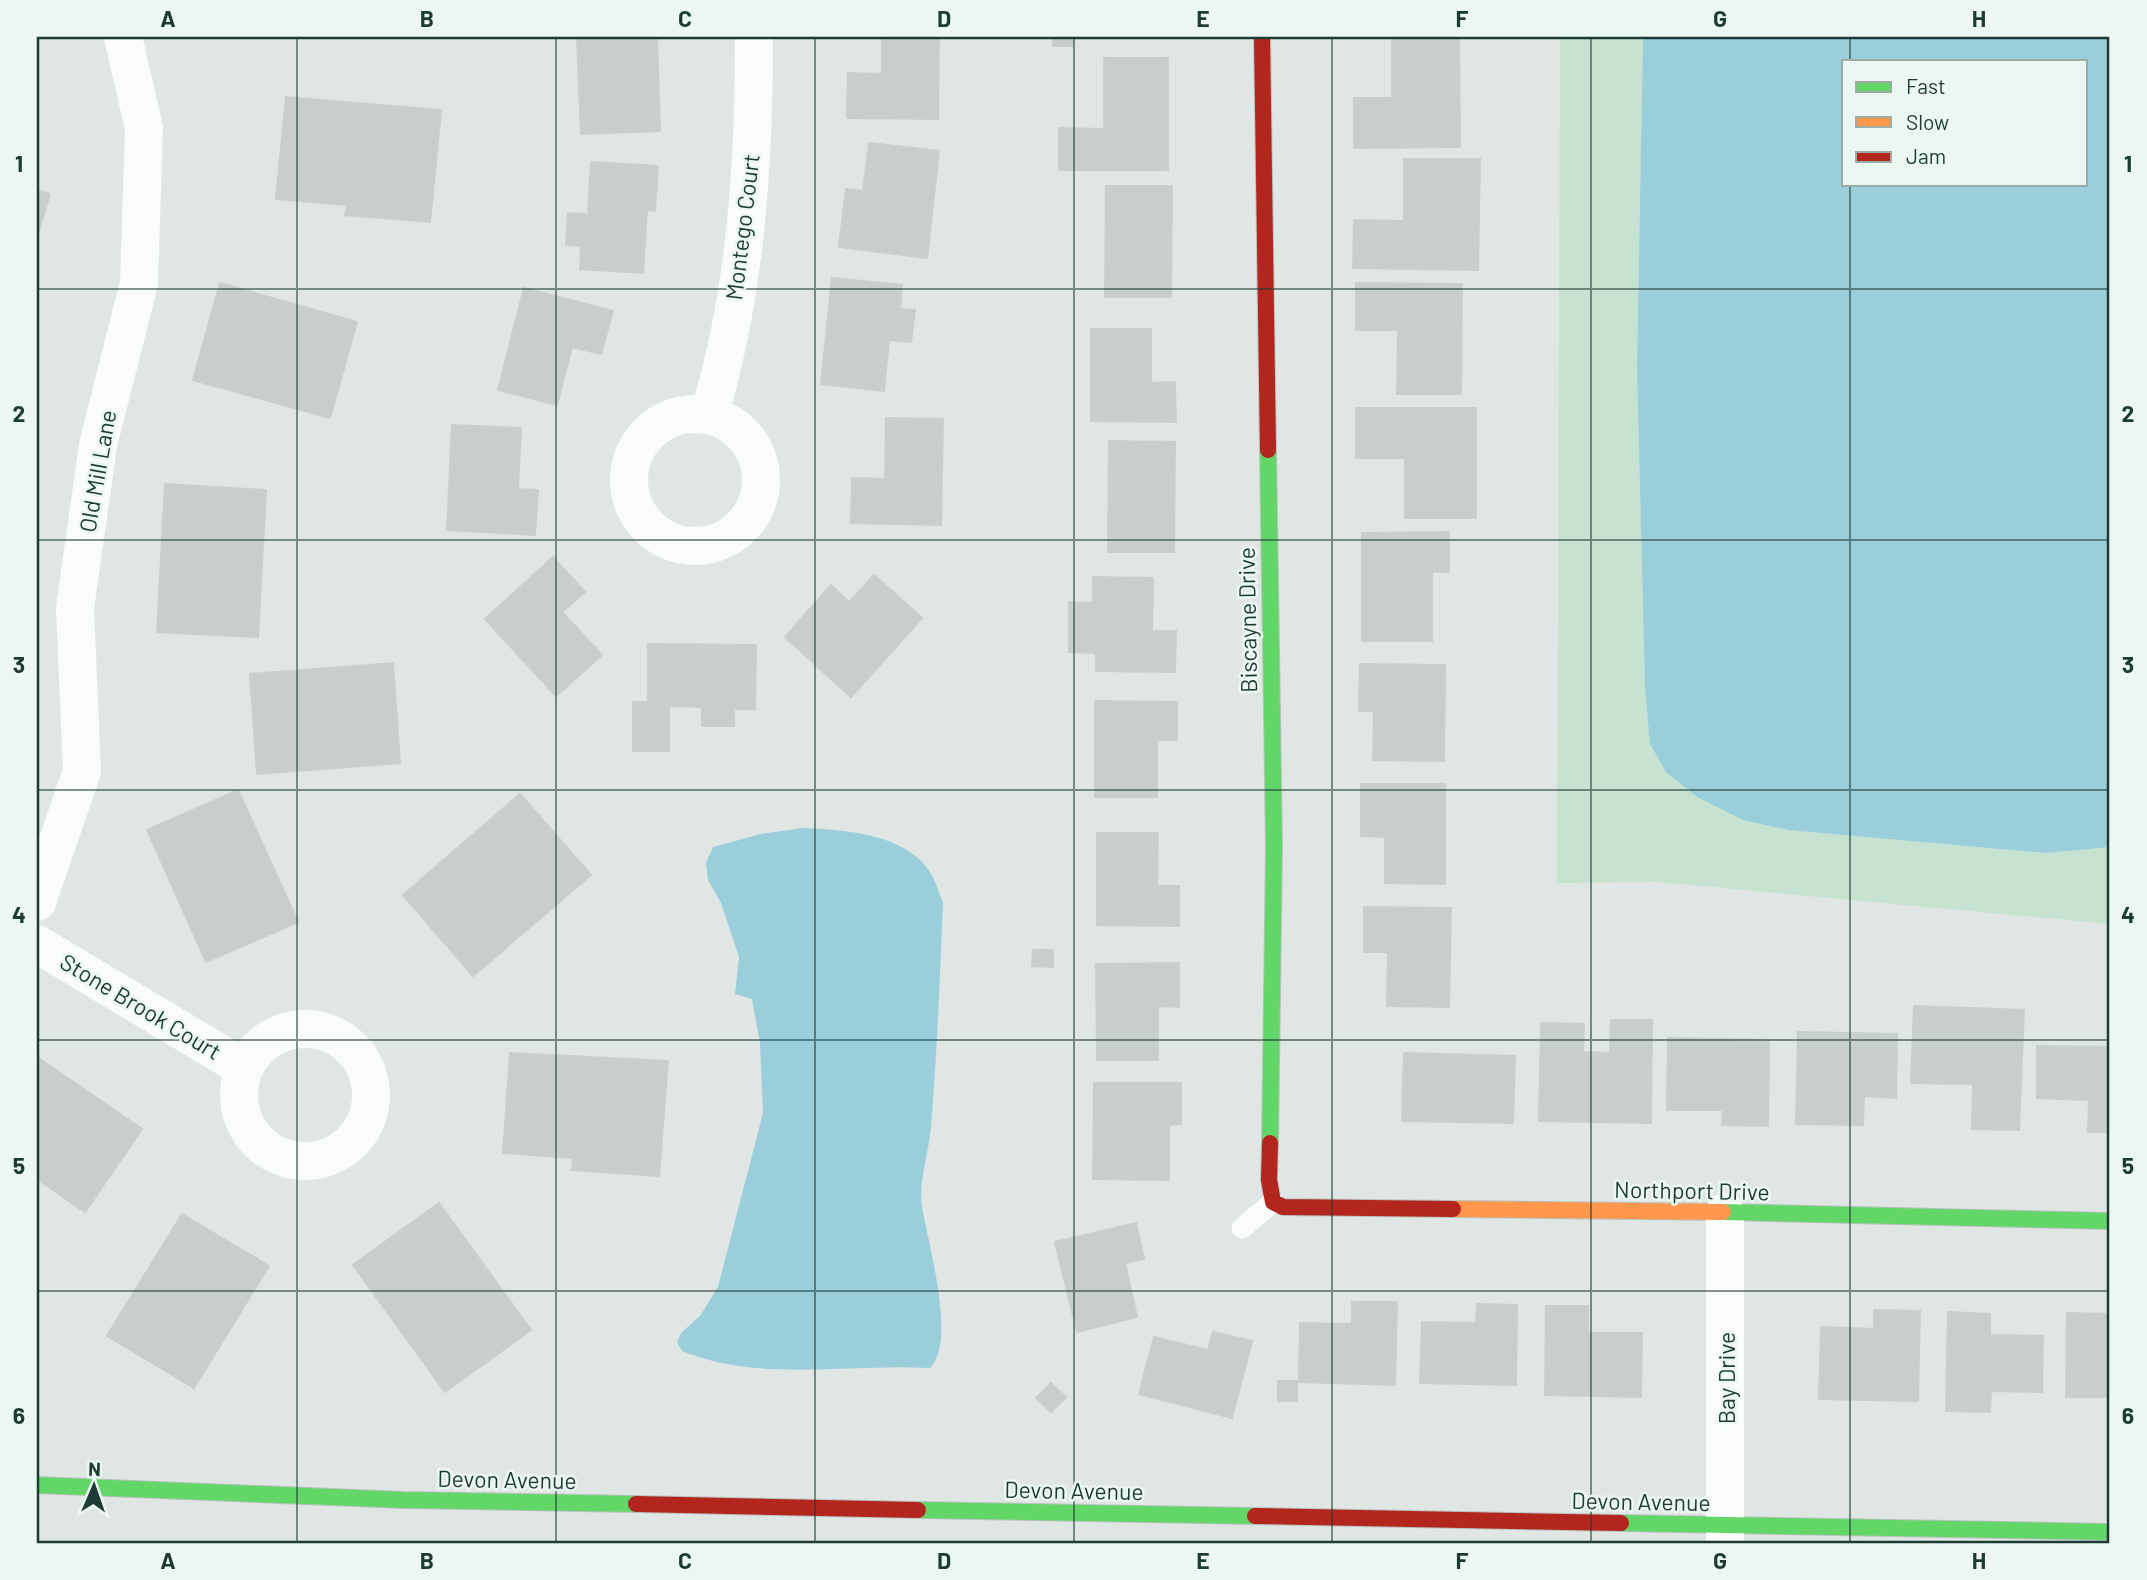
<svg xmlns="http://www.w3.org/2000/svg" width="2147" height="1580" font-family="Barlow,sans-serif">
  <rect width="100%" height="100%" fill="#e0e6e4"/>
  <polygon fill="#c6e2d0" points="1560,37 1643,37 1637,368 1645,688 1650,744 1666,772 1697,797 1743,820 1788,830 2046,853 2110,847 2110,924 1658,882 1557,883"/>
  <g fill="#9acedb" fill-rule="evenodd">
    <path d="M1643 37H2110V847L2046 853 1788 830 1743 820 1697 797 1666 772 1650 744 1645 688 1637 368ZM1844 61H2086V184H1844Z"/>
    <path d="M803 828C844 830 905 833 930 872 936 881 939 893 943 903 940 978 937 1053 931 1127 929 1152 918 1183 922 1207 928 1243 957 1342 930 1368 848 1363 760 1383 682 1351L677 1342 681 1333 700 1316 718 1287 763 1113 760 1043 752 999 735 994 739 957 721 903 708 880 706 863 713 847 761 834Z"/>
  </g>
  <g fill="#c7cecb" stroke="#c8cfcd" stroke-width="2">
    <polygon points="577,37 657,37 660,131 581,134"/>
    <polygon points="882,37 939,37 938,119 847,118 848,73 882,74"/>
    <rect x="1053" y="37" width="20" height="9"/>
    <polygon points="1459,37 1460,147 1354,148 1354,98 1392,98 1392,38"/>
    <polygon points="1104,58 1168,58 1168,170 1059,170 1059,128 1104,129"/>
    <polygon points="286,97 441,110 430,222 345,215 347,205 276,199"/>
    <polygon points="869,143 939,151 927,258 839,247 846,189 863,191"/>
    <polygon points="1404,159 1480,159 1478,270 1353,268 1354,220 1404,221"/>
    <polygon points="591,162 658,166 655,211 647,210 643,273 580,269 581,246 566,245 568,213 588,214"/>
    <polygon points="1106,186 1172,186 1171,297 1105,297"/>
    <polygon points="37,190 50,194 37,237"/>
    <polygon points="832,278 902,285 900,309 915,310 911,342 889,340 884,391 821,384"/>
    <polygon points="220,283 357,322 330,418 193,380"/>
    <polygon points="1356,283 1462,284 1461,394 1397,394 1398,330 1356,330"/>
    <polygon points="524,288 613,311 601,354 572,347 557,405 498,390"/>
    <polygon points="1091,329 1151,329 1151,383 1175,382 1176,422 1091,421"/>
    <polygon points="1356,408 1476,408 1476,518 1405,518 1405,458 1356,458"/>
    <polygon points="886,418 943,419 941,525 851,523 852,478 885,479"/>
    <polygon points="452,425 521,428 518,489 538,490 535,535 447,530"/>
    <polygon points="1109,441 1175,442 1174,552 1108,552"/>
    <polygon points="165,484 266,490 258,637 157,632"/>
    <polygon points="1449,532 1449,572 1432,572 1432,641 1362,641 1362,533"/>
    <polygon points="553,557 585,592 562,612 602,655 556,696 485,619"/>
    <polygon points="874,575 922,618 851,697 785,637 831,585 849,602"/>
    <polygon points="1093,577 1153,578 1152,631 1176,631 1175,672 1096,671 1096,653 1069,652 1069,602 1093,603"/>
    <polygon points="648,644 756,645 755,709 734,709 734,726 702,726 702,707 669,706 669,751 633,751 633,702 648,702"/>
    <polygon points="393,663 400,763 257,774 250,674"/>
    <polygon points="1360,664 1445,665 1444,761 1373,760 1374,711 1359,711"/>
    <polygon points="1095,701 1177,702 1177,740 1157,740 1157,797 1095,797"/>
    <polygon points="1361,784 1445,784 1445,884 1385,883 1385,837 1361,836"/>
    <polygon points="238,790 298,922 206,962 147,830"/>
    <polygon points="520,794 591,875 473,976 403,895"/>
    <polygon points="1097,833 1158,833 1157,886 1179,886 1179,926 1097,925"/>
    <polygon points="1364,907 1451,908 1449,1007 1387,1006 1388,952 1364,952"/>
    <polygon points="1033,950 1053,950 1053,967 1032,966"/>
    <polygon points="1179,963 1179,1007 1158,1006 1158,1060 1097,1060 1096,964"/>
    <polygon points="1914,1006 2024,1010 2019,1130 1972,1129 1973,1084 1911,1083"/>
    <polygon points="1611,1020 1652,1020 1651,1123 1539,1121 1541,1023 1584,1024 1583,1052 1610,1053"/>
    <polygon points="1798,1032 1897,1034 1896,1098 1864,1096 1863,1125 1796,1124"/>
    <polygon points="1668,1038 1769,1040 1768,1126 1722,1125 1723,1110 1667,1110"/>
    <polygon points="2037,1046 2110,1047 2110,1132 2088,1132 2089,1100 2037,1098"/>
    <polygon points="510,1053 668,1061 659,1176 572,1170 573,1158 503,1153"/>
    <polygon points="1404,1053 1515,1056 1513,1123 1402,1121"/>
    <polygon points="37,1057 142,1129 85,1212 37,1179"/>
    <polygon points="1094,1083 1181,1083 1181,1124 1169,1125 1169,1180 1093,1179"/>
    <polygon points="439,1203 531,1330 445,1392 353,1265"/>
    <polygon points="182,1214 269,1266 194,1388 107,1336"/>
    <polygon points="1136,1223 1144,1259 1125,1263 1137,1317 1077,1332 1055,1242"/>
    <polygon points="1352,1302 1397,1302 1395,1385 1299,1382 1300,1323 1352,1324"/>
    <polygon points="1477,1304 1517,1305 1516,1385 1420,1383 1422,1322 1476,1323"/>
    <polygon points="1546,1306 1588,1306 1588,1333 1642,1333 1641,1397 1545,1395"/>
    <polygon points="1874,1310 1920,1311 1918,1401 1819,1399 1821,1327 1874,1329"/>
    <polygon points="1948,1312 1990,1314 1990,1335 2043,1336 2042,1392 1991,1391 1990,1412 1946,1411"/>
    <polygon points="2067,1313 2110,1314 2110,1397 2066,1397"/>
    <polygon points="1213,1332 1252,1341 1232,1418 1139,1394 1154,1337 1208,1350"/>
    <rect x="1278" y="1381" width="19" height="20"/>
    <polygon points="1051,1383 1066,1397 1051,1412 1036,1398"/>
  </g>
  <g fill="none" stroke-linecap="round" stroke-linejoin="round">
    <defs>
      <g id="fast">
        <polyline points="1268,450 1274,846 1270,1143"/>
        <polyline points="1723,1212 2110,1221"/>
        <polyline points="37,1485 404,1500 636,1504"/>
        <polyline points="918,1510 1255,1516"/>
        <polyline points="1621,1523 2110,1532"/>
      </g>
      <polyline id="slow" points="1453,1209 1723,1212"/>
      <g id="jam">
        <polyline points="1262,37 1268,450"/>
        <polyline points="1270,1143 1269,1180 1273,1202 1283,1207 1453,1209"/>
        <polyline points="636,1504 918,1510"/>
        <polyline points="1255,1516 1621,1523"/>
      </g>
    </defs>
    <use href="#fast" stroke="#b8c3c0" stroke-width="18"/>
    <use href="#slow" stroke="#b8c3c0" stroke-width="18"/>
    <use href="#jam" stroke="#b8c3c0" stroke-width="18"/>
    <polyline stroke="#fafbfb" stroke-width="21" points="1242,1228 1273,1202"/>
    <g stroke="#fafbfb" stroke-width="38">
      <circle cx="695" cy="480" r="66"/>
      <path d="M709 415C746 293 754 163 754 37"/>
      <polyline points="37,902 82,771 75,608 98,445 139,283 144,128 123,37"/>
      <polyline points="37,944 244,1068"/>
      <circle cx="305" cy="1095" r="66"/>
      <polyline points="1725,1543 1725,1212"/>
    </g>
    <use href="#fast" stroke="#63d668" stroke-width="16"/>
    <use href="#slow" stroke="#ff974d" stroke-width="16"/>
    <use href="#jam" stroke="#b3261e" stroke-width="16"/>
  </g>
  <path fill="none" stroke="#1c3b34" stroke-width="2" stroke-opacity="0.55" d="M297 37V1543M556 37V1543M815 37V1543M1074 37V1543M1332 37V1543M1591 37V1543M1850 37V61M1850 184V1543M37 289H2110M37 540H2110M37 790H2110M37 1040H2110M37 1291H2110"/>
  <g text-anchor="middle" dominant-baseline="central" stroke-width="5" stroke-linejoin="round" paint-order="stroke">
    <g font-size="23" fill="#1c3b34" stroke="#ecf7f2">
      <text transform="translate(742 227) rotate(-83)">Montego Court</text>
      <text transform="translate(97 471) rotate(-80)">Old Mill Lane</text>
      <text transform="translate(1247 620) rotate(-91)">Biscayne Drive</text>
      <text transform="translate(141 1006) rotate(31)">Stone Brook Court</text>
      <text transform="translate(1692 1190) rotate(1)">Northport Drive</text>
      <text transform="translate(1726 1378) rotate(-90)">Bay Drive</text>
      <text transform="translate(507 1479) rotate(1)">Devon Avenue</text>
      <text transform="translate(1074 1490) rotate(1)">Devon Avenue</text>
      <text transform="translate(1641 1501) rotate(1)">Devon Avenue</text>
    </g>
  </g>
  <rect width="2147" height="1580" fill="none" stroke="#ecf7f2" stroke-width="77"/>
  <rect x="1842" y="60" width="245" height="126" fill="#ecf7f2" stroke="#99aca6" stroke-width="2"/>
  <rect x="1856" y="82" width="35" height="10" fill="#63d668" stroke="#99aca6" stroke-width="2"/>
  <text x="1906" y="94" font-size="21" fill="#1c3b34">Fast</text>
  <rect x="1856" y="117" width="35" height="10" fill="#ff974d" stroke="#99aca6" stroke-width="2"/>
  <text x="1906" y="130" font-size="21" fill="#1c3b34">Slow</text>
  <rect x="1856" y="152" width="35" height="10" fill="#b3261e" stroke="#99aca6" stroke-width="2"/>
  <text x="1906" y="164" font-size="21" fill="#1c3b34">Jam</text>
  <g transform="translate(94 1486) rotate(2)" stroke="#ecf7f2" stroke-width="5" paint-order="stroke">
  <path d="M0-5L12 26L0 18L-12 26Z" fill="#1c3b34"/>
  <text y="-10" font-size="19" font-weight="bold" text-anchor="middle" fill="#1c3b34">N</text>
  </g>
  <rect x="38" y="38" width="2070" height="1504" fill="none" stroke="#1c3b34" stroke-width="2.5"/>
  <g font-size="23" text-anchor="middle" font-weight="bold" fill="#1c3b34">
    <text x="168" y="27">A</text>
    <text x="427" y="27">B</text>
    <text x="685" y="27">C</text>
    <text x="944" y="27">D</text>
    <text x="1203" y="27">E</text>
    <text x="1462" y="27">F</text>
    <text x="1720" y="27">G</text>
    <text x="1979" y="27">H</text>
    <text x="19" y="172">1</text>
    <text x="2128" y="172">1</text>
    <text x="19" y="422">2</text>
    <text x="2128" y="422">2</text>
    <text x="19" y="673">3</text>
    <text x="2128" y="673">3</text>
    <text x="19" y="923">4</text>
    <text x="2128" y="923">4</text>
    <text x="19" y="1174">5</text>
    <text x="2128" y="1174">5</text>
    <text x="19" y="1424">6</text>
    <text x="2128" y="1424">6</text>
    <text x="168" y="1569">A</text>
    <text x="427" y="1569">B</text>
    <text x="685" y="1569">C</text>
    <text x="944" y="1569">D</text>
    <text x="1203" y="1569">E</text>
    <text x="1462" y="1569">F</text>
    <text x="1720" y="1569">G</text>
    <text x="1979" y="1569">H</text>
  </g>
</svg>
